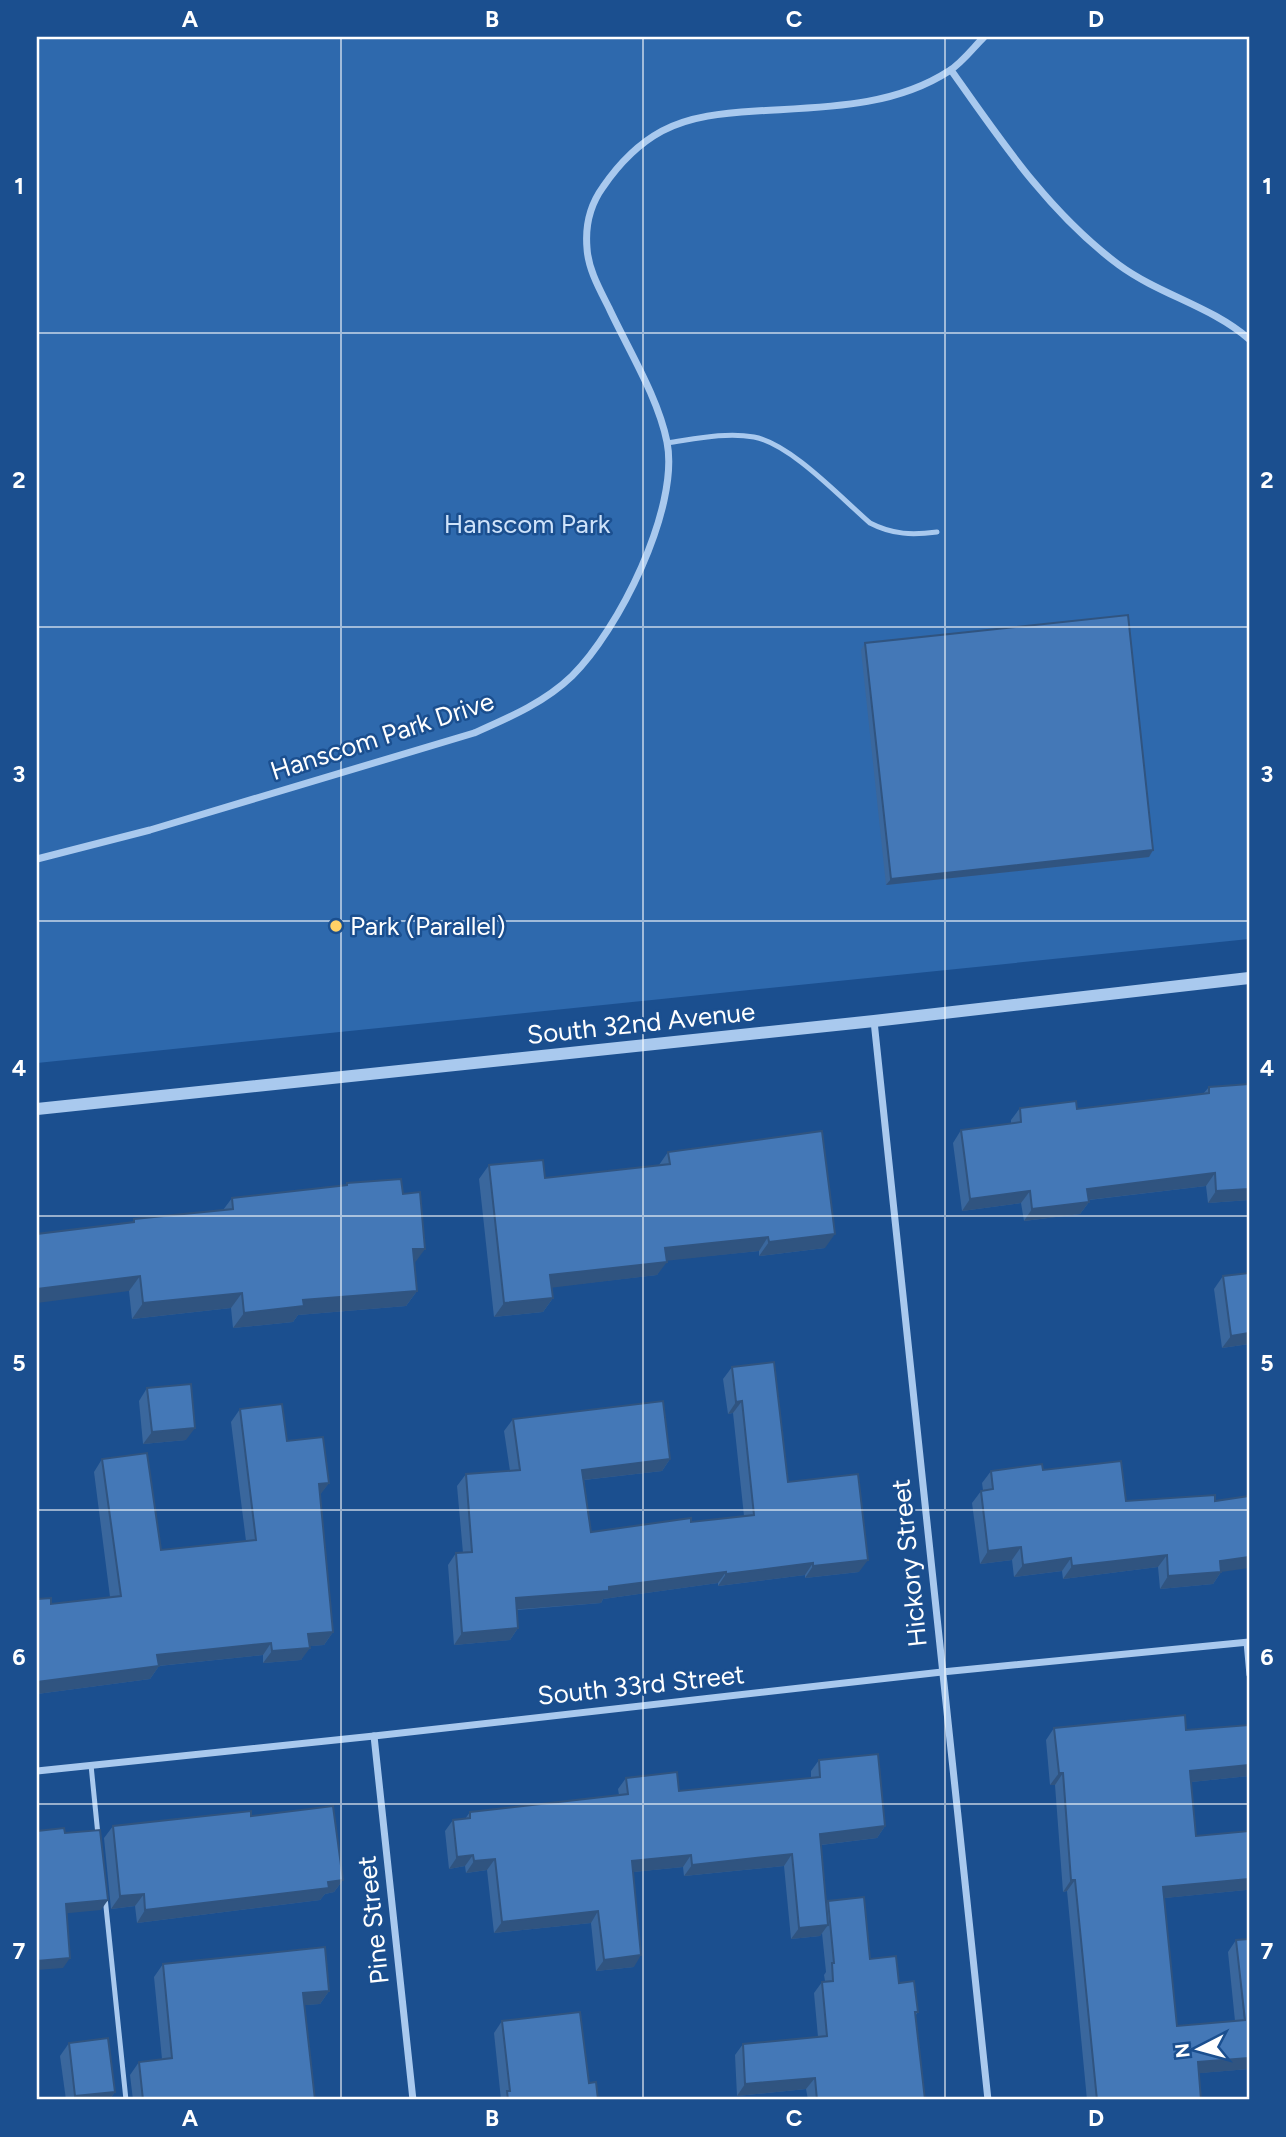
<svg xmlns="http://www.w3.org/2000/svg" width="1286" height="2137" font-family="Figtree,sans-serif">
  <rect width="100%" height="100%" fill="#1b4f8f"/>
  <polygon fill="#2e69ad" points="37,37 1249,37 1249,939 37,1063"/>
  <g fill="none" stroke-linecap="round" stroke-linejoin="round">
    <g stroke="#a9c9ee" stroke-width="5">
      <path d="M667 443C695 439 725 432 754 437 791 444 841 498 870 523 893 535 913 535 937 532"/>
      <polyline points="1246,1642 1249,1675"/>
      <polyline points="91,1765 98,1835"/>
      <polyline points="105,1897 126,2100"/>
    </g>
    <g stroke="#a9c9ee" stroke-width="7">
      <path d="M951 70C1001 141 1049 213 1119 265 1160 295 1211 306 1249 339"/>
      <path d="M37 859 150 830 474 733C508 718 544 703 572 676 618 631 680 508 667 442 658 397 628 349 609 308 600 290 588 269 587 248 585 225 590 205 603 187 618 165 638 144 662 131 690 116 724 113 756 111 821 107 892 108 949 71 962 63 973 48 984 37"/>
      <polyline points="874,1021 988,2100"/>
      <polyline points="374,1736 413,2100"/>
      <polyline points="37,1771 374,1736 942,1672 1249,1642"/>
    </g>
    <polyline stroke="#a9c9ee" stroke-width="12" points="37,1109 874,1021 1249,978"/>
  </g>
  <g fill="#3a679d">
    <polygon points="865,643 1153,850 1149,857 886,885 861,650"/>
    <polygon points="1209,1087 1249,1200 1208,1203 1206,1186 1089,1200 1089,1202 1080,1214 1024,1221 1021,1203 962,1211 953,1143 961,1130 1011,1124 1011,1120 1020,1108 1077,1109 1203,1094"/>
    <polygon points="668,1152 825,1248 759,1256 759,1251 666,1260 657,1275 552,1287 553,1298 543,1312 494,1317 479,1179 489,1165 545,1178 659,1165"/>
    <polygon points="347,1183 403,1194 414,1264 417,1291 406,1306 298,1315 293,1322 233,1328 231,1308 132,1319 129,1291 132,1223 134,1219 223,1210 232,1198 345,1186"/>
    <polygon points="1223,1276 1249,1344 1222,1348 1214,1289"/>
    <polygon points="732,1367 788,1482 859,1572 805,1578 805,1575 718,1586 718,1583 603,1599 601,1603 517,1610 518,1628 510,1640 454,1645 448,1565 456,1553 463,1553 457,1486 466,1474 510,1471 504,1431 513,1419 670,1459 662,1471 584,1480 591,1532 744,1516 733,1413 728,1414 723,1379"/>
    <polygon points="147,1388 186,1440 143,1444 139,1401"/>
    <polygon points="240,1409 287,1441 329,1483 320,1494 333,1632 324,1645 309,1646 301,1660 263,1663 263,1655 159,1666 150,1679 37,1694 37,1599 51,1604 110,1597 94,1472 102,1459 161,1550 246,1541 231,1422"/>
    <polygon points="1043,1470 1126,1501 1215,1501 1221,1572 1213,1584 1160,1589 1158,1567 1063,1579 1062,1571 1014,1577 1012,1560 980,1564 972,1503 981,1491 983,1490 982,1483 991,1471"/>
    <polygon points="1249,1725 1249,1776 1191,1782 1196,1836 1249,1831 1249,1886 1246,1890 1164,1898 1177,2026 1235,2021 1228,1952 1236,1940 1249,2069 1199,2073 1201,2100 1087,2100 1067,1891 1063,1892 1055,1785 1050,1785 1046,1740 1054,1728 1186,1730"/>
    <polygon points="819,1760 885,1826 877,1838 821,1845 826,1903 828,1901 870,1959 899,1983 918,2012 915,2016 925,2100 808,2100 806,2089 737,2096 735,2055 743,2044 818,2037 814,1993 822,1982 825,1981 824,1975 826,1972 822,1933 820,1936 791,1939 784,1866 684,1876 683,1867 633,1872 634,1967 596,1971 591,1923 494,1933 487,1870 466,1873 465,1866 449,1869 445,1831 453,1820 465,1819 470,1812 619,1795 618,1789 626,1778 679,1791 811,1778 811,1771"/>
    <polygon points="251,1816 343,1880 334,1892 325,1894 320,1900 137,1923 135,1906 111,1909 104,1838 113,1826"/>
    <polygon points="163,1964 329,1991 320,2004 304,2005 315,2100 133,2100 130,2075 139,2062 162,2059 154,1977"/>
    <polygon points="502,2021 589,2083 598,2100 501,2100 494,2033"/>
    <polygon points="69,2043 115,2092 109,2100 66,2100 60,2056"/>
  </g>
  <g fill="#305480">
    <polygon points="1153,850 1149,857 886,885 891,879"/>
    <polygon points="1215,1173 1206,1186 1079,1201 1087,1189"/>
    <polygon points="1249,1189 1249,1200 1208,1203 1216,1191"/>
    <polygon points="1030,1191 1021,1203 962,1211 970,1199"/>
    <polygon points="1089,1202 1080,1214 1024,1221 1032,1209"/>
    <polygon points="835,1234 825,1248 759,1256 769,1242"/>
    <polygon points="768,1237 759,1251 655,1262 665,1248"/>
    <polygon points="413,1249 425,1249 414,1264"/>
    <polygon points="667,1262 657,1275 541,1289 550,1275"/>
    <polygon points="140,1276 129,1291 37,1303 37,1289"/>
    <polygon points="417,1291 406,1306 298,1315 293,1322 233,1328 244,1313 303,1300"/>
    <polygon points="242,1293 231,1308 132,1319 143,1303"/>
    <polygon points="553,1298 543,1312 494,1317 504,1303"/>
    <polygon points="1249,1333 1249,1344 1222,1348 1231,1336"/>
    <polygon points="742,1401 733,1413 728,1414 736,1402"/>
    <polygon points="195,1428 186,1440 143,1444 152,1432"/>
    <polygon points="670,1459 662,1471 574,1481 582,1470"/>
    <polygon points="329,1483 320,1495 319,1484"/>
    <polygon points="1021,1547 1012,1560 980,1564 988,1551"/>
    <polygon points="1167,1555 1158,1567 1063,1579 1072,1566"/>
    <polygon points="1249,1557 1249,1568 1221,1572 1213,1584 1160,1589 1168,1576 1220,1561"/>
    <polygon points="1071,1558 1062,1571 1014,1577 1023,1565"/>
    <polygon points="868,1560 859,1572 805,1578 813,1566"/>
    <polygon points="813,1563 805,1575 718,1586 726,1574"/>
    <polygon points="726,1572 718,1583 603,1599 601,1603 507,1610 516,1598"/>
    <polygon points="518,1628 510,1640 454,1645 462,1633"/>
    <polygon points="333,1632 324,1645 299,1647 308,1634"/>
    <polygon points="271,1643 263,1655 148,1667 157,1655"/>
    <polygon points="310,1648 301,1660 263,1663 272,1651"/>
    <polygon points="159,1666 150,1679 37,1694 37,1682"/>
    <polygon points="1249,1765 1249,1776 1182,1783 1190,1771"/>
    <polygon points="1059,1773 1063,1773 1055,1785 1050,1785"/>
    <polygon points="885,1826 877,1838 812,1846 820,1834"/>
    <polygon points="792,1854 784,1866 684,1876 692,1865"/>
    <polygon points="473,1855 465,1866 449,1869 457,1857"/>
    <polygon points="691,1855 683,1867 624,1873 632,1861"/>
    <polygon points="495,1859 487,1870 466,1873 474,1861"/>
    <polygon points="1249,1879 1249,1886 1246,1890 1155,1899 1163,1887"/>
    <polygon points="343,1880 334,1892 325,1894 320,1900 137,1923 145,1910"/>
    <polygon points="1071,1880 1075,1880 1067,1891 1063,1892"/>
    <polygon points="144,1894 135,1906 111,1909 120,1896"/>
    <polygon points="108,1900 101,1910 59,1914 66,1904"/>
    <polygon points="598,1911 591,1923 494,1933 502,1922"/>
    <polygon points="828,1925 820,1936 791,1939 799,1928"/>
    <polygon points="641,1955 634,1967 596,1971 604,1960"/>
    <polygon points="70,1958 63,1968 37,1970 37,1961"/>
    <polygon points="329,1991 320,2004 294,2006 303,1993"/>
    <polygon points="1249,2058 1249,2069 1190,2074 1198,2062"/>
    <polygon points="815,2078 806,2089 737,2096 745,2084"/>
    <polygon points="115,2092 109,2100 73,2100 75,2096"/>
  </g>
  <g fill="#4478b7" stroke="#305480" stroke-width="2">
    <polygon points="1128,615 1153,850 891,879 865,643"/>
    <polygon points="1249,1084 1249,1189 1216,1191 1215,1173 1087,1189 1089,1202 1032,1209 1030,1191 970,1199 961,1130 1021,1122 1020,1108 1076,1101 1077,1109 1209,1093 1209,1087"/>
    <polygon points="822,1131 835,1234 769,1242 768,1237 665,1248 667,1262 550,1275 553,1298 504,1303 489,1165 543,1160 545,1178 670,1164 668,1152"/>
    <polygon points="401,1179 403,1194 420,1192 425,1249 413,1249 417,1291 303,1300 304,1306 244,1313 242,1293 143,1303 140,1276 37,1289 37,1234 134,1222 134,1219 233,1209 232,1198 347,1185 347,1183"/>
    <polygon points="1249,1273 1249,1333 1231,1336 1223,1276"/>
    <polygon points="774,1362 788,1482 858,1474 868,1560 813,1566 813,1563 726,1574 726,1572 609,1587 609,1591 516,1598 518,1628 462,1633 456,1553 472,1552 466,1474 520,1470 513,1419 663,1401 670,1459 582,1470 591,1532 691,1518 691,1522 754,1515 742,1401 736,1402 732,1367"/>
    <polygon points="191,1384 195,1428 152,1432 147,1388"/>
    <polygon points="282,1404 287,1441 323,1437 329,1483 319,1484 333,1632 308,1634 310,1648 272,1651 271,1643 157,1655 159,1666 37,1682 37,1599 51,1598 51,1604 121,1596 102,1459 147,1453 161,1550 256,1540 240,1409"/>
    <polygon points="1121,1461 1126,1501 1215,1495 1215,1501 1249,1496 1249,1557 1220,1561 1221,1572 1168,1576 1167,1555 1072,1566 1071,1558 1023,1565 1021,1547 988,1551 981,1491 993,1489 991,1471 1042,1464 1043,1470"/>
    <polygon points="1185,1715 1186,1730 1249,1725 1249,1765 1190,1771 1196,1836 1249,1831 1249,1879 1163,1887 1177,2026 1245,2020 1236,1940 1249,1939 1249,2058 1198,2062 1201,2100 1097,2100 1075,1880 1071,1880 1063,1773 1059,1773 1054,1728"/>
    <polygon points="878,1754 885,1826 820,1834 828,1925 799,1928 792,1854 692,1865 691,1855 632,1861 641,1955 604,1960 598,1911 502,1922 495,1859 474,1861 473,1855 457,1857 453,1820 470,1818 470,1812 628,1794 626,1778 677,1772 679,1791 820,1777 819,1760"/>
    <polygon points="333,1806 343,1880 328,1882 329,1888 145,1910 144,1894 120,1896 113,1826 251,1811 251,1816"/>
    <polygon points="64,1828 65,1833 100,1830 108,1900 66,1904 70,1958 37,1961 37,1831"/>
    <polygon points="864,1897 870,1959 896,1956 899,1983 914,1981 918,2012 915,2012 925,2100 817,2100 815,2078 745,2084 743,2044 827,2036 822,1982 833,1981 832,1963 834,1963 828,1901"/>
    <polygon points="325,1947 329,1991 303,1993 315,2100 143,2100 139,2062 172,2058 163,1964"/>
    <polygon points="580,2012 589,2083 596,2082 598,2100 508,2100 507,2091 510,2091 502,2021"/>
    <polygon points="108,2038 115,2092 75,2096 69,2043"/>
  </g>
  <path fill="none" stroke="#fff" stroke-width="2" stroke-opacity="0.55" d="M341 37V2100M643 37V2100M945 37V2100M37 333H1249M37 627H1249M37 921H1249M37 1216H1249M37 1510H1249M37 1804H1249"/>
  <circle fill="#ffd166" stroke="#1b4f8f" stroke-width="2.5" cx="336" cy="926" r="7"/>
  <g text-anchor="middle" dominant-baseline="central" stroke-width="5" stroke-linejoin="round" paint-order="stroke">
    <g font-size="26" fill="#cfe3fa" stroke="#1b4f8f">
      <text x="527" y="524">Hanscom Park</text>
    </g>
    <g font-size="26" fill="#fff" stroke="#1b4f8f">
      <text transform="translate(382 736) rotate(-18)">Hanscom Park Drive</text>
      <text transform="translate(641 1023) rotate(-6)">South 32nd Avenue</text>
      <text transform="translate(909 1563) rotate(-96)">Hickory Street</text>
      <text transform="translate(641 1685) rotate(-6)">South 33rd Street</text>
      <text transform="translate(373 1920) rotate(-96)">Pine Street</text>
    </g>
    <g font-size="26" fill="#fff" stroke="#1b4f8f" text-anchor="start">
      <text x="350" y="926">Park (Parallel)</text>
    </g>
  </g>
  <rect width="1286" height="2137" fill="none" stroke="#1b4f8f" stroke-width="77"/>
  <g transform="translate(1199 2049) rotate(264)" stroke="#1b4f8f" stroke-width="5" paint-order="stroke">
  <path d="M0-5L12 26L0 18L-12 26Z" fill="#ffffff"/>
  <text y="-10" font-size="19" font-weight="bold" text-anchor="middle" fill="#ffffff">N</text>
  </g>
  <rect x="38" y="38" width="1210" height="2060" fill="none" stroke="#fff" stroke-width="2.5"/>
  <g font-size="23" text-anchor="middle" font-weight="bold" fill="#fff">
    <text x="190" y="27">A</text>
    <text x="492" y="27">B</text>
    <text x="794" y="27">C</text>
    <text x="1096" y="27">D</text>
    <text x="19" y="194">1</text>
    <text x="1267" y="194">1</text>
    <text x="19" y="488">2</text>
    <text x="1267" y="488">2</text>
    <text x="19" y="782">3</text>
    <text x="1267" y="782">3</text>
    <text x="19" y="1076">4</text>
    <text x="1267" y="1076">4</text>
    <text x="19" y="1371">5</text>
    <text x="1267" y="1371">5</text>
    <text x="19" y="1665">6</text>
    <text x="1267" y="1665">6</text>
    <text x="19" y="1959">7</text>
    <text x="1267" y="1959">7</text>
    <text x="190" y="2126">A</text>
    <text x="492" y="2126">B</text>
    <text x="794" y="2126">C</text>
    <text x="1096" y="2126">D</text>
  </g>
</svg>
